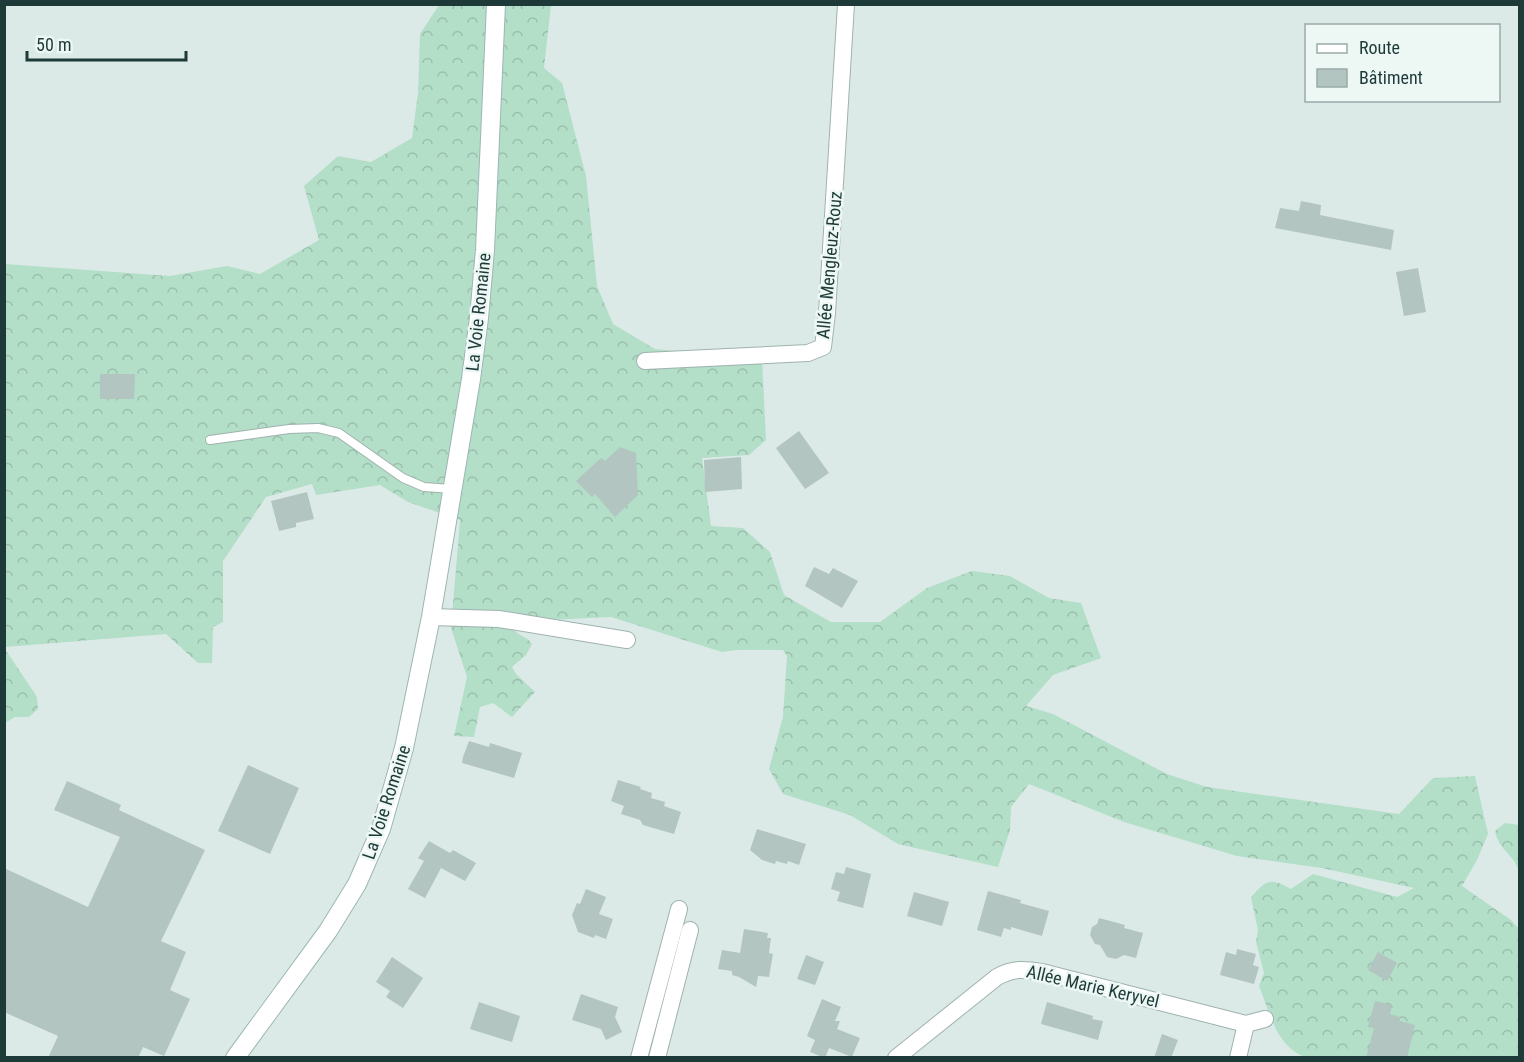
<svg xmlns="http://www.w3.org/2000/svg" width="1524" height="1062" font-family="'Roboto Condensed',sans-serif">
  <defs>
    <pattern id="forest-crowns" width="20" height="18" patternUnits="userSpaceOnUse" patternTransform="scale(1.5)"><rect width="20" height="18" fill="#b3dec8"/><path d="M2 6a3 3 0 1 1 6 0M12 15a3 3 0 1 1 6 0" fill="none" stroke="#9abfad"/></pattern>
  </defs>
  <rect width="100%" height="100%" fill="#dceae7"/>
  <g fill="url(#forest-crowns)">
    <path d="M439 5H551L544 68 562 83 586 176 597 286 613 324 655 349 762 359 766 440 749 455 702 458 711 526 743 528 770 552 784 595 831 622H880L927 588 972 571 1010 576 1049 598 1081 603 1101 658 1053 675 1026 706 1053 714 1167 774 1207 787 1399 814 1433 778 1475 776 1488 834 1477 860 1462 886 1511 920 1519 929V1057H1305C1276 1046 1270 1013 1259 986L1264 973 1256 942 1258 930 1251 897C1267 880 1269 877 1291 889L1313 874 1397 897 1414 888 1322 868 1237 856 1124 822 1029 784 1011 807 1010 830 998 867 898 844 850 815 783 794 769 769 783 717 787 656 783 650H737L722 652 611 617 548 620 511 626C518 637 526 635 532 644L526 655 512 667 516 674 535 692 512 717 493 703 480 707 474 737 454 736 467 677 451 628 460 520 408 502 380 485 316 495 312 484 266 497 223 561V622L213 627 212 663H198L166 634 5 647V264L170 276 227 266 260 274 319 240 304 186 338 156 371 162 412 138 418 93 420 34Z"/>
    <polygon points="5,649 37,697 38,709 29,717 15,717 5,723"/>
    <path d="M1505 823 1519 825V871C1513 853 1499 851 1495 831Z"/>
  </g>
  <g fill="#b2c5c1">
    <polygon points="1301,201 1321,205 1320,215 1394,230 1391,250 1275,228 1280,208 1299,211"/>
    <polygon points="1418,268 1426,312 1404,316 1396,272"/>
    <polygon points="100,374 135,374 134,399 100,399"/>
    <polygon points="799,431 829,473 805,489 776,448"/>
    <polygon points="620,447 636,453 638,495 615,517 595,494 592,497 576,481 601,458 605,461"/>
    <polygon points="741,457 742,489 705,492 704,460"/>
    <polygon points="307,492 314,519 296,523 296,527 279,531 271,501"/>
    <polygon points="814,567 829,574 833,568 858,581 842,608 805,586"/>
    <polygon points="469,741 489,747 490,743 522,753 514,778 462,763 463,757"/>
    <polygon points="248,765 299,788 270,854 218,831"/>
    <polygon points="618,780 641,787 640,789 652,793 651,798 665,802 664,806 681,812 674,834 643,825 640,820 621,814 624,806 611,801"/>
    <polygon points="67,781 121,805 119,810 205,850 161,941 186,952 170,990 190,999 164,1056 143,1047 138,1058 48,1058 58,1036 4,1012 4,868 88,907 120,837 54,810"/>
    <polygon points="757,829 806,844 799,865 788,861 787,864 776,861 775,864 762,860 750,850"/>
    <polygon points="429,841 450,853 453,850 476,863 465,881 441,868 425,898 408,889 424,861 418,858"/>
    <polygon points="846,867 871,874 863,908 837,901 840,892 831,889 836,872 844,874"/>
    <polygon points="586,889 606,897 599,914 613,919 606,939 595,935 594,938 578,932 572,915 577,903 580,904"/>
    <polygon points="988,891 1021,900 1020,903 1049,911 1042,936 1011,927 1011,930 1004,928 1001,937 977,930"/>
    <polygon points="914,892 949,902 942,926 907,916"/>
    <polygon points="1099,918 1125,925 1124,928 1143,933 1136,958 1124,955 1116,959 1107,957 1100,945 1095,944 1090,935 1092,927 1097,924"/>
    <polygon points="744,929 768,933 767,938 771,938 769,953 773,954 769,977 758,976 756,987 739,977 732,975 732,971 718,969 722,950 740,953"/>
    <polygon points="1237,949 1256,954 1253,965 1259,967 1254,984 1220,975 1226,952 1236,955"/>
    <polygon points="1378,952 1397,963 1387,981 1368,970"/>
    <polygon points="806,955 824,962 815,985 797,979"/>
    <polygon points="392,957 423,978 403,1008 386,997 390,991 376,982"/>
    <polygon points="581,994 618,1007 615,1017 622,1032 606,1040 601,1029 572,1020"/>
    <polygon points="822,999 841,1007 835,1021 840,1021 837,1029 860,1038 852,1057 829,1048 825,1058 810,1052 815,1040 807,1036"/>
    <polygon points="1375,1001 1392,1005 1390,1014 1400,1017 1400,1021 1415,1025 1407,1058 1366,1058 1374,1028 1368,1027"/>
    <polygon points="479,1002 520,1016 512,1042 470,1029"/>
    <polygon points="1047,1002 1093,1016 1092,1019 1103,1021 1098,1040 1041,1024"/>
    <polygon points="1162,1034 1178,1040 1171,1058 1154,1058"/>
  </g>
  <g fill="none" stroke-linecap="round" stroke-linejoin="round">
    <defs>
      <polyline id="lane" points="210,440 289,429 318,428 339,433 403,478 424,487 452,489"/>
      <g id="street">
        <polyline points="645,361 808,353 823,347 827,313 846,4"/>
        <polyline points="431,617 499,619 627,640"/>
        <polyline points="639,1058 679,909"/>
        <polyline points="657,1058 690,930"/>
        <path d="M896 1058 997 977C1013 968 1025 969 1042 972L1246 1024 1265 1019"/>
        <polyline points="1238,1058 1246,1024"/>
      </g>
      <polyline id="secondary" points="235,1058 328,931 357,884 381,829 404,748 431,617 471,379 479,318 485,250 496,4"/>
    </defs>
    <use href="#lane" stroke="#9fb2af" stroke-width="10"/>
    <use href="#street" stroke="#9fb2af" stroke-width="18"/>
    <use href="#secondary" stroke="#9bb7b3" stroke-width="20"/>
    <use href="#lane" stroke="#fff" stroke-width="8"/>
    <use href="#street" stroke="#fff" stroke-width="16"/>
    <use href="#secondary" stroke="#fff" stroke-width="18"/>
  </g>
  <g text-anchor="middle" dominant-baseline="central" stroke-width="5" stroke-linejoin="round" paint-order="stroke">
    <g font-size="18" fill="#1d3a39" stroke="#edf7f4">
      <text transform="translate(829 265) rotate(-85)">Allée Mengleuz-Rouz</text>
      <text transform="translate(478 312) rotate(-84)">La Voie Romaine</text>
      <text transform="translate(386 802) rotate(-72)">La Voie Romaine</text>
      <text transform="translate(1093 986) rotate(13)">Allée Marie Keryvel</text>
    </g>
  </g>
  <rect width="1524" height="1062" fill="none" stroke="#1d3a39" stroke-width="12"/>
  <rect x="1305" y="24" width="195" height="78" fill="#edf7f4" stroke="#9aaba9" stroke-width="1.5"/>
  <rect x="1317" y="44" width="30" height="9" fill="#ffffff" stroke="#9aaba9" stroke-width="1.5"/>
  <text x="1359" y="54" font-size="18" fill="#1d3a39">Route</text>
  <rect x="1317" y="69" width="30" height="18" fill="#b2c5c1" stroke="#9aaba9" stroke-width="1.5"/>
  <text x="1359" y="84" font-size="18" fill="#1d3a39">Bâtiment</text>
  <path d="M27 51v9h159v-9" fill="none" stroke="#1d3a39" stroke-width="3"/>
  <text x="36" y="51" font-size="18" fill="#1d3a39" stroke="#edf7f4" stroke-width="4.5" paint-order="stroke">50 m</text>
</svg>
